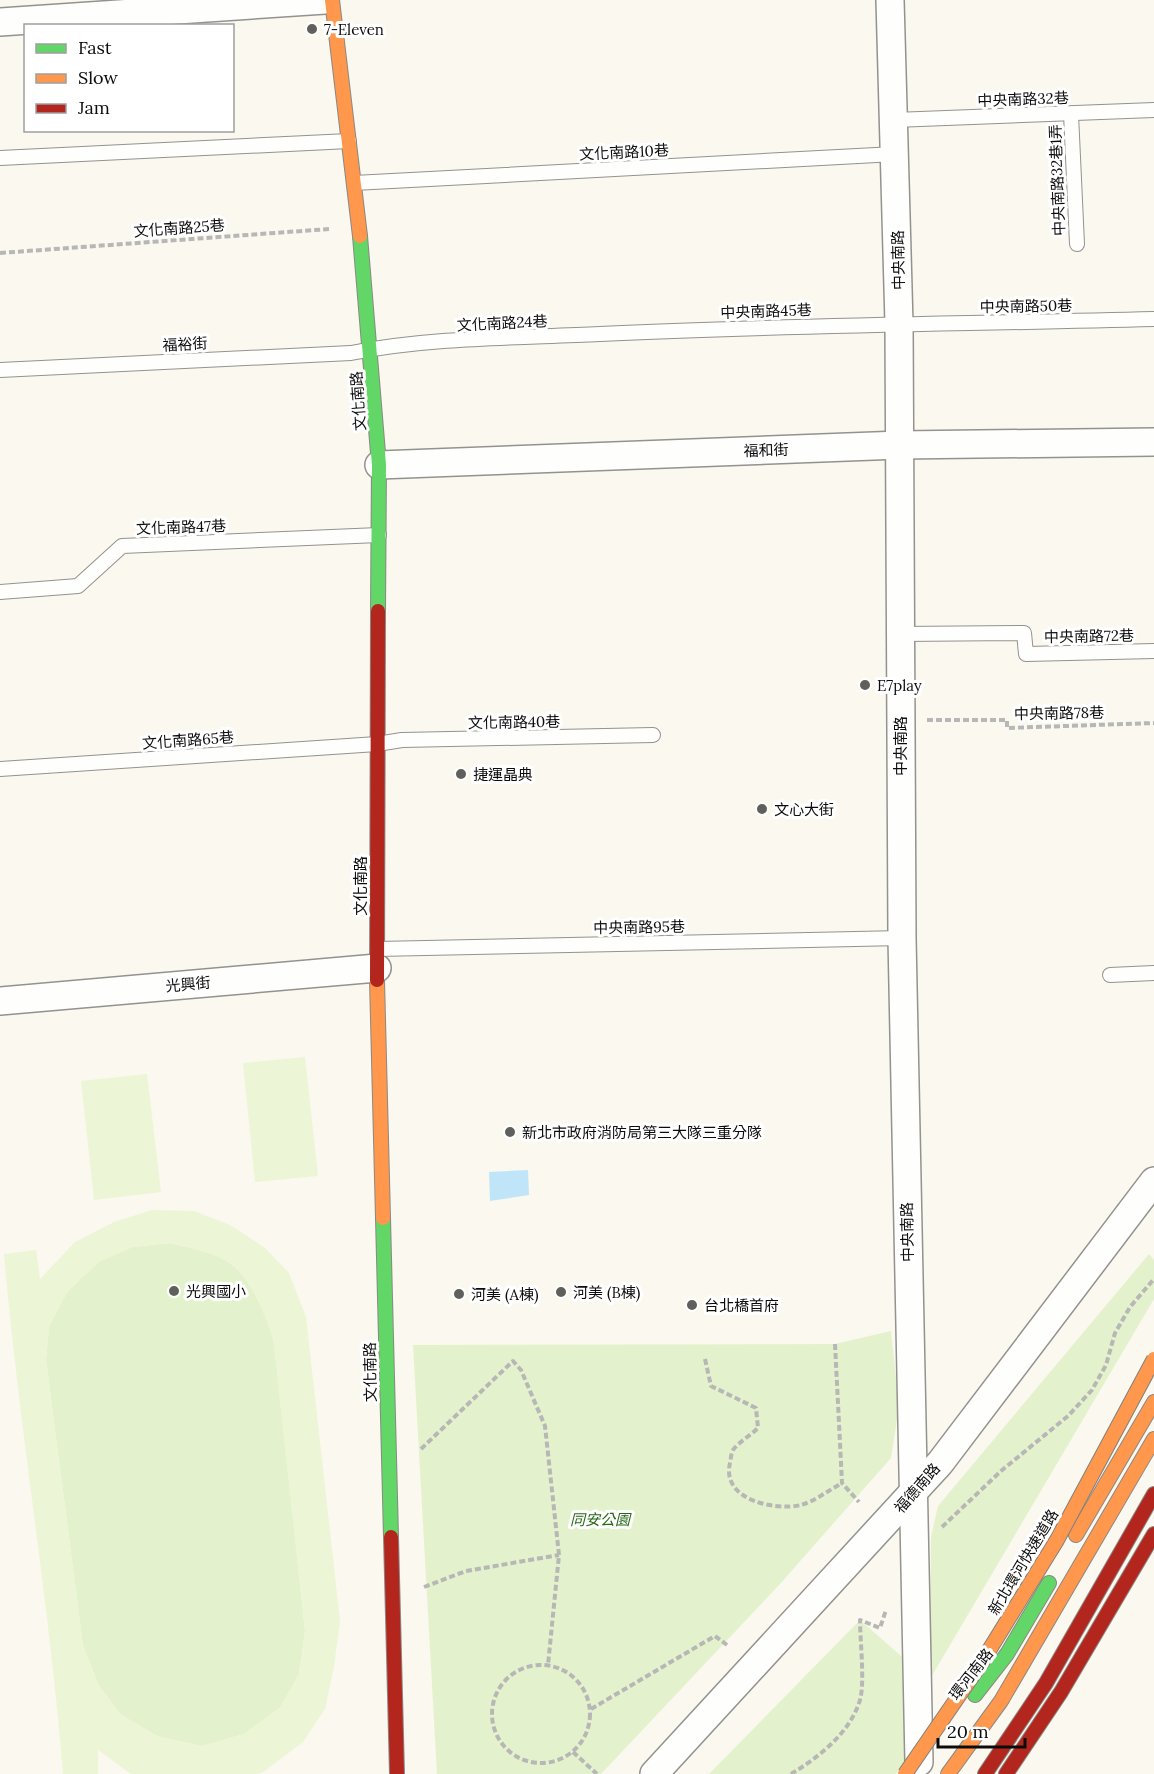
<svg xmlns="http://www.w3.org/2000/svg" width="1154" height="1774" font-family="Lora,'Noto Sans TC',serif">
  <rect width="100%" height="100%" fill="#faf8ef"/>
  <g fill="#e3f2cc">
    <path d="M170 1243C192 1248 220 1253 236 1268 255 1286 265 1316 274 1339L305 1631 299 1674 280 1708 244 1734 202 1746 159 1737 121 1715 99 1686 83 1646 46 1360 49 1326 67 1292 98 1262 132 1247Z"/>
    <polygon points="1149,1254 1154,1260 1154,1299 930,1679 931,1537 938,1506"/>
    <polygon points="891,1331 899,1407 891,1458 780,1584 601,1774 437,1774 413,1345 835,1344"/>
    <polygon points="860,1620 908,1662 909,1760 896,1774 709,1774"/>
  </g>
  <g fill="#edf5d7" fill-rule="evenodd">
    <polygon points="305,1057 318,1176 255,1182 243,1063"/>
    <polygon points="147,1074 161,1192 94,1200 81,1081"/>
    <path d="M152 1210 194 1211 230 1225 265 1248 289 1273 306 1317 340 1621 334 1667 325 1709 303 1742 263 1772 257 1774H131L98 1750V1774H63C49 1600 19 1428 4 1254L36 1250 40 1279 75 1242 114 1222ZM170 1243C192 1248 219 1253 236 1268 255 1286 265 1316 273 1339L305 1631 299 1674 280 1708 244 1734 202 1746 159 1737 121 1715 99 1686 83 1645 46 1360 49 1326 67 1292 99 1262 132 1247Z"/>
  </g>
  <polygon fill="#c1e5f8" points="528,1170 529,1195 490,1201 489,1172"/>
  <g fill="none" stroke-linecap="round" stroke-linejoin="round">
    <defs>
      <g id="lane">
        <polyline points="1071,114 1077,244"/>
        <polyline points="894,120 1154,110"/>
        <polyline points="0,158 349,141"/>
        <polyline points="354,183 895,154"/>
        <path d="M0 370 351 353C432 337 517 338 600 334 784 325 969 324 1154 319"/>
        <polyline points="0,592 78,586 122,546 379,535"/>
        <polyline points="900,634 1024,633 1026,654 1154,651"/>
        <polyline points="0,769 377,744 402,740 653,735"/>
        <polyline points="377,949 902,938"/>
        <polyline points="1110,975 1154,973"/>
      </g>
      <g id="street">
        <polyline points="890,0 899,324 902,938 919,1762"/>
        <polyline points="0,22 325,0"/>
        <polyline points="379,465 900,445 1154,442"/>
        <polyline points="0,1001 377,968"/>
        <polyline points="654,1774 940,1463 1154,1181"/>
      </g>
      <g id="fast">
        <polyline points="360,236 379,465 378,611"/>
        <polyline points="383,1218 391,1537"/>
        <polyline points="975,1695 1007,1654 1049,1583"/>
      </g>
      <g id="slow">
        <polyline points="332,0 360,236"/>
        <polyline points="377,980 383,1218"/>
        <polyline points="1076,1535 1154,1402"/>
        <polyline points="948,1774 1001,1701 1154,1439"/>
      </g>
      <g id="jam">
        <polyline points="377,980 378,611"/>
        <polyline points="391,1537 397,1774"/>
        <polyline points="985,1774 1046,1683 1154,1494"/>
        <polyline points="1006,1774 1061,1692 1154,1534"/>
      </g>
    </defs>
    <use href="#lane" stroke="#93928e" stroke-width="16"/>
    <use href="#street" stroke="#93928e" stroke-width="30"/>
    <use href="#fast" stroke="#8a8985" stroke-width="16"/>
    <use href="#slow" stroke="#8a8985" stroke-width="16"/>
    <use href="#jam" stroke="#8a8985" stroke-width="16"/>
    <g stroke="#b7b7b5" stroke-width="4" stroke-dasharray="6 3" stroke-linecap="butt">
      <polyline points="0,253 329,229"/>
      <polyline points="927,720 1007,720 1007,728 1154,723"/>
      <polyline points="835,1344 842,1483 859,1502"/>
      <path d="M705 1359 711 1386 756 1408 758 1428C751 1435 739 1442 733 1450 731 1453 731 1459 730 1463 721 1500 775 1511 801 1505 815 1501 829 1490 842 1483"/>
      <polyline points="421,1449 513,1361 521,1370 545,1426 559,1555 548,1665"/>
      <polyline points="942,1527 1001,1471 1068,1416 1092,1390 1106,1365 1115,1333 1130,1307 1154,1279"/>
      <polyline points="424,1587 466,1571 559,1555"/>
      <circle cx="541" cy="1714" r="49"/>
      <polyline points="591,1709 715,1636 727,1645"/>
      <polyline points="573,1752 597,1774"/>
      <path d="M791 1774C819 1757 850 1733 860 1700 865 1683 860 1640 860 1620L880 1628 886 1610"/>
    </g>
    <use href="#lane" stroke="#fefefd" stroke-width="14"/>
    <use href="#street" stroke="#fefefd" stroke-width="27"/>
    <use href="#fast" stroke="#63d668" stroke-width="14"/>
    <use href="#slow" stroke="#ff974d" stroke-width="14"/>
    <use href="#jam" stroke="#b3261e" stroke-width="14"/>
    <defs>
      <polyline id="slow-bridge" points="905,1774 980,1665 1057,1540 1154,1359"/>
    </defs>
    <use href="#slow-bridge" stroke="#80807c" stroke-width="16" stroke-linecap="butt"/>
    <use href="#slow-bridge" stroke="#ff974d" stroke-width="14"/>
  </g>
  <g fill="#5f5f5b" stroke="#fff" stroke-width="2">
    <circle cx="312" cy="29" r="6"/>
    <circle cx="865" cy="685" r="6"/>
    <circle cx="461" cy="774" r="6"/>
    <circle cx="762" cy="809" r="6"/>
    <circle cx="510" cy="1132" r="6"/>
    <circle cx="174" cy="1291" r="6"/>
    <circle cx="561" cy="1292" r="6"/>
    <circle cx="459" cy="1294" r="6"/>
    <circle cx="692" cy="1305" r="6"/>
  </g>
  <g text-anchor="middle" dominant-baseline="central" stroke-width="6" stroke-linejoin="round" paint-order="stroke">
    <g font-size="15" fill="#0c0c0c" stroke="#fff" text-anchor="start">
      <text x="324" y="29">7-Eleven</text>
      <text x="877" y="685">E7play</text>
      <text x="473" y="774">捷運晶典</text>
      <text x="774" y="809">文心大街</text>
      <text x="522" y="1132">新北市政府消防局第三大隊三重分隊</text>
      <text x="186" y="1291">光興國小</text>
      <text x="573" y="1292">河美 (B棟)</text>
      <text x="471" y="1294">河美 (A棟)</text>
      <text x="704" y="1305">台北橋首府</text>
    </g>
    <g font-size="15" fill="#0c0c0c" stroke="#fff">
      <text transform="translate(1023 99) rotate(-2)">中央南路32巷</text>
      <text transform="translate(624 152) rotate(-3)">文化南路10巷</text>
      <text transform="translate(1057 180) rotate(-92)">中央南路32巷1弄</text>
      <text transform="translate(179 228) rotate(-4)">文化南路25巷</text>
      <text transform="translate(898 260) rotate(-91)">中央南路</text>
      <text transform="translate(1026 306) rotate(-1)">中央南路50巷</text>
      <text transform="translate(766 311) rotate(-2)">中央南路45巷</text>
      <text transform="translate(502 323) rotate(-3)">文化南路24巷</text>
      <text transform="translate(185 344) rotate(-3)">福裕街</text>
      <text transform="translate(358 401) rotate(-94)">文化南路</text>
      <text transform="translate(766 450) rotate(-2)">福和街</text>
      <text transform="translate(181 527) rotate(-2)">文化南路47巷</text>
      <text transform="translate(1089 636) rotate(-1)">中央南路72巷</text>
      <text transform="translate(1059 713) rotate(-1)">中央南路78巷</text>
      <text transform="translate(514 722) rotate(-1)">文化南路40巷</text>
      <text transform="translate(188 740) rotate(-4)">文化南路65巷</text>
      <text transform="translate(900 746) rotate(-90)">中央南路</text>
      <text transform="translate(360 886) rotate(-90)">文化南路</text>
      <text transform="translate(639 927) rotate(-1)">中央南路95巷</text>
      <text transform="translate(188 984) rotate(-5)">光興街</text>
      <text transform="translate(907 1232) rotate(-91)">中央南路</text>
      <text transform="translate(370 1372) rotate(-91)">文化南路</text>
      <text transform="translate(917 1488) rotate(-49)">福德南路</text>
      <text transform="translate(1023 1562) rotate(-59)">新北環河快速道路</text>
      <text transform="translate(971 1674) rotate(-52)">環河南路</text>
    </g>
    <g font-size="15" font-style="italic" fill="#286916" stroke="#fff">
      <text x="600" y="1519">同安公園</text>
    </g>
  </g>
  <rect x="24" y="24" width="210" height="108" fill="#ffffff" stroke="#9e9e9e" stroke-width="1.5"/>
  <rect x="36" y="44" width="30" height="9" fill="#63d668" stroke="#9e9e9e" stroke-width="1.5"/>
  <text x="78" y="54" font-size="18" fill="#0c0c0c">Fast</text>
  <rect x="36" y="74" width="30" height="9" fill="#ff974d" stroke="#9e9e9e" stroke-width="1.5"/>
  <text x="78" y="84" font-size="18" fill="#0c0c0c">Slow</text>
  <rect x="36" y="104" width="30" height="9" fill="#b3261e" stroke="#9e9e9e" stroke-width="1.5"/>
  <text x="78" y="114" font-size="18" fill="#0c0c0c">Jam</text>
  <path d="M938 1738v9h87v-9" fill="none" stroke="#0c0c0c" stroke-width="3"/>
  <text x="947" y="1738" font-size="18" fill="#0c0c0c" stroke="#ffffff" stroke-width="4.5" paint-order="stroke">20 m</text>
</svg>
